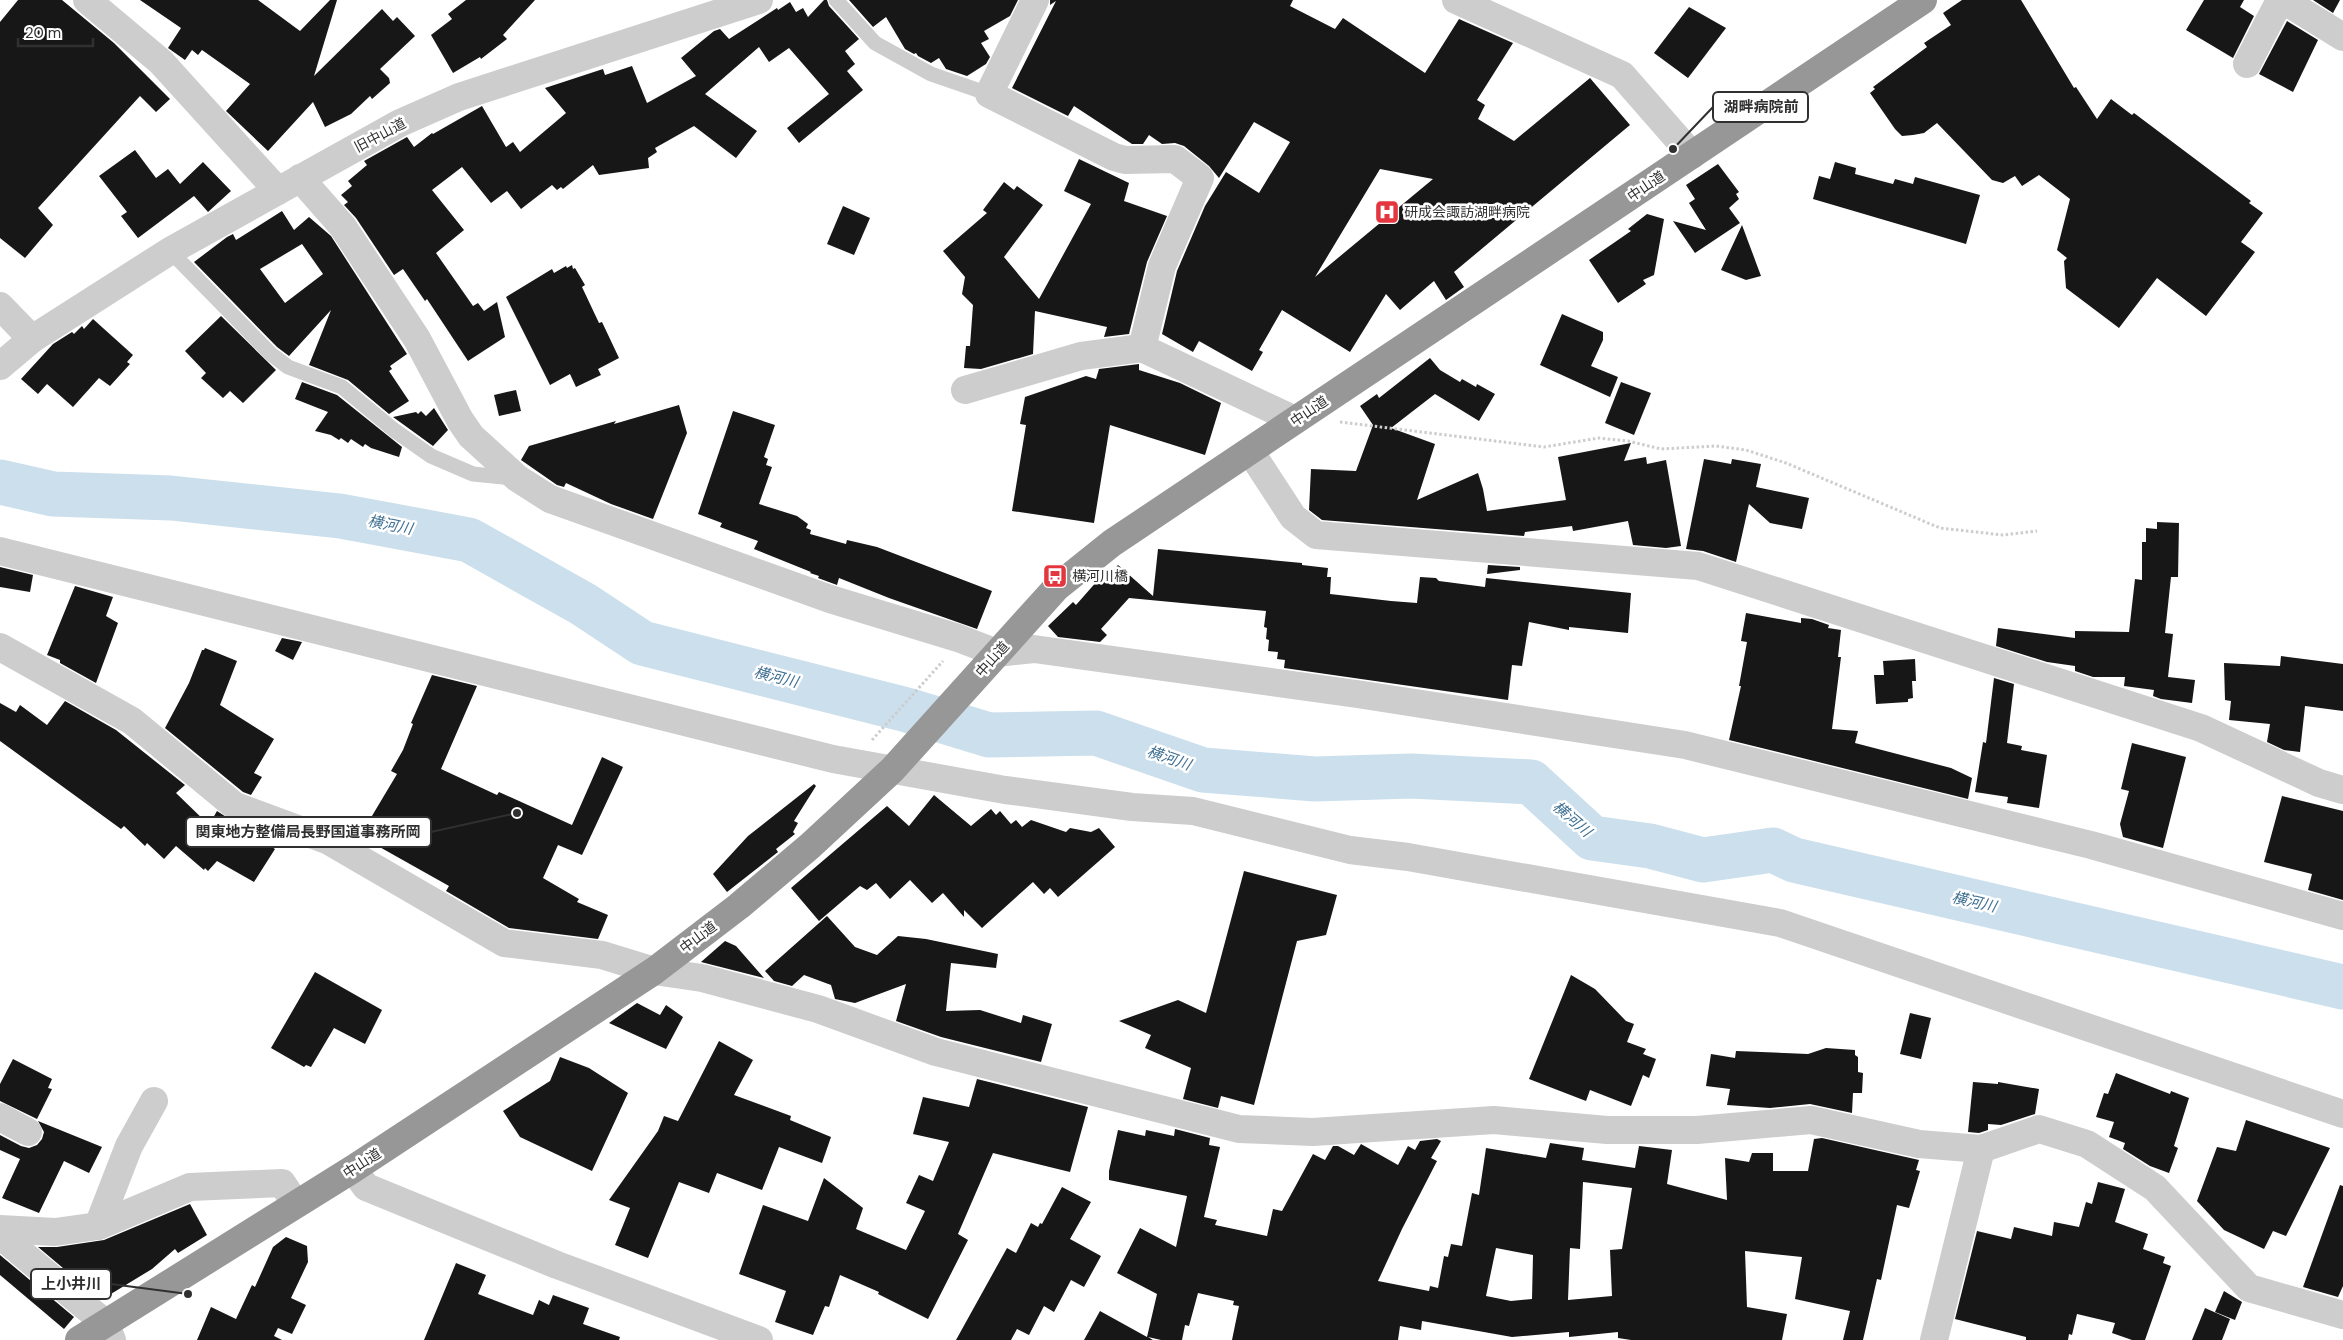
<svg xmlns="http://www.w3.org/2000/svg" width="2343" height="1340" font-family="'DM Sans','Noto Sans JP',sans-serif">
  <rect width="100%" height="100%" fill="#fff"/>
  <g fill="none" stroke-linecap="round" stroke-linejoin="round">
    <polyline stroke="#cbdfec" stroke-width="45" points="0,482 53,494 171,498 340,516 469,540 583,604 642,643 907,710 989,735 1096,733 1203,770 1315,779 1411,776 1531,782 1592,838 1650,846 1703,860 1773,850 1794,860 2343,987"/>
  </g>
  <g fill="#171717" fill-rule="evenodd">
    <polygon points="18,0 62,0 114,43 170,99 156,112 140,96 38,208 53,225 25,258 0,238 0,22"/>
    <polygon points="140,0 258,0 300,31 330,0 337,0 314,76 382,9 393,21 397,17 415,36 380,69 389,78 390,83 372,99 370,96 351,114 325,127 313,102 268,151 226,111 250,84 202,50 198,55 192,50 185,60 168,48 181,28"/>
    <polygon points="466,0 535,0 503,35 507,39 481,59 480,57 453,73 431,35 452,19 448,14"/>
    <polygon points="824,0 827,0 829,6 859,39 845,51 855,64 847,71 863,90 799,143 787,128 829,94 789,48 769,62 759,47 705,94 757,131 736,158 694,126 655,148 657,152 648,158 649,168 599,175 593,165 563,189 561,187 557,190 552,185 521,209 507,191 491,203 462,167 432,190 464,230 436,253 473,306 478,303 484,311 497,302 505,337 468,361 427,299 425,301 403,269 394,275 356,218 344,205 348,202 341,195 352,186 348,181 367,165 364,161 407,137 414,147 432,133 433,134 482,106 506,147 513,142 520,152 566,113 545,88 603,69 605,75 632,66 647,103 696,76 681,58 714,31 720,29 729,39 777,8 778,10 790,2 796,12 803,8 808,17"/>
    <polygon points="849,0 1018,0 1010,16 984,31 989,39 981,43 990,57 986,64 967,76 946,69 939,58 931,63 918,56 916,53 914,54 905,49 886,17 873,27"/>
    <path d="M1050 0H1293L1290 6 1335 29 1343 18 1425 73 1459 19 1513 43 1477 100 1485 105 1478 119 1514 141 1590 78 1630 125 1454 272 1464 287 1446 300 1434 281 1400 310 1386 294 1350 352 1282 310 1259 350 1263 352 1252 371 1199 341 1193 352 1162 334 1177 271 1205 206 1226 172 1259 193 1290 142 1254 122 1219 178 1209 166 1184 146 1175 143 1162 144 1149 135 1143 144H1132L1074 106 1068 116 1012 88 1056 1 1050 5ZM1380 169 1433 179 1315 277Z"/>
    <polygon points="1962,0 2021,0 2074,88 2076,87 2097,119 2111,99 2132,115 2134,113 2251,201 2249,203 2263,213 2241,242 2255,252 2206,316 2157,278 2119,328 2066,288 2064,261 2067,258 2057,250 2070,199 2039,175 2022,186 2015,176 2003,183 1992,180 1937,123 1924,133 1913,135 1902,136 1895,129 1870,93 1875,89 1873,87 1927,47 1924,43 1951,25 1943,13"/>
    <polygon points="2204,0 2244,0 2240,7 2254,16 2233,58 2186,30"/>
    <polygon points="2313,0 2340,0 2333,13"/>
    <polygon points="1689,7 1726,28 1688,78 1654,53"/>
    <polygon points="2287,21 2318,40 2293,92 2259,74"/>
    <polygon points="135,150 156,178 168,169 180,184 203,162 231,191 208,212 194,196 138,238 121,216 127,212 99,176"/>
    <polygon points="1079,159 1129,183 1124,201 1167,216 1147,262 1129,334 1104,337 1107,327 1035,311 1033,354 981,369 964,368 966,346 970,346 973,305 962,294 965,277 943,251 987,213 983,210 1004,182 1014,190 1017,186 1043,205 1004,257 1039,299 1091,204 1064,191"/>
    <polygon points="1835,162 1856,168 1855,174 1893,184 1895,179 1913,184 1915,177 1980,195 1966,244 1813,199 1819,176 1830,179"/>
    <polygon points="1718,164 1739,192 1736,194 1739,199 1729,208 1740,223 1695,253 1673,221 1706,230 1689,203 1695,199 1686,185"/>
    <polygon points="843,206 870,218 854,255 827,244"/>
    <path d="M282 211 294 230 309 217 331 236 407 354 390 366 392 369 389 371 409 401 389 414 348 380 309 365 331 310 289 356 277 347 194 262 227 237 233 234 236 240ZM302 244 323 274 285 303 260 269Z"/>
    <polygon points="1647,214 1664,219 1654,275 1643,280 1646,284 1618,303 1589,260 1631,231 1628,229"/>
    <polygon points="1742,225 1761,276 1746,280 1721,270"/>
    <polygon points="572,265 573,269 575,268 585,285 582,287 599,323 602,322 619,358 598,369 601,375 576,387 570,374 550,385 506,297 552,269 554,273 566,266 567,268"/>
    <polygon points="1562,314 1603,332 1603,340 1591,366 1618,377 1610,397 1540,365"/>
    <polygon points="221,316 276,370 243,403 230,391 223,398 201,378 206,373 185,351"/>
    <polygon points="93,319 133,355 127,362 130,364 110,386 99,378 73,407 47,384 38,394 21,379 53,344 72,332 74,334 82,326 84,329"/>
    <polygon points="1430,358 1440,370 1460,382 1462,379 1476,387 1477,384 1495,394 1479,421 1435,394 1391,428 1435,444 1417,500 1478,473 1483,489 1487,511 1566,500 1558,457 1631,443 1624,461 1646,457 1647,464 1666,460 1681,546 1666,548 1633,545 1628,521 1573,531 1572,526 1525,532 1524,536 1322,520 1309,510 1311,469 1356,471 1373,425 1360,406 1377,394 1379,398"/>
    <polygon points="1139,364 1139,370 1180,383 1221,403 1205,455 1110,425 1094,523 1012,511 1026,425 1020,424 1025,397 1086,376 1096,379 1099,369"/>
    <polygon points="302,382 337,395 402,447 399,457 371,448 365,444 363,447 351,439 348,443 341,438 339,440 331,435 315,431 328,412 295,399"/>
    <polygon points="1621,382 1651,393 1634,435 1605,423"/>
    <polygon points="516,390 521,411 499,416 494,395"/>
    <polygon points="679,405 687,433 653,519 611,504 566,483 564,487 557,485 521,460 529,446 616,421 614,424"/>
    <polygon points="434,408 448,430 433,446 393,417 416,412 418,414 421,411 426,416"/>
    <polygon points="733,411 775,425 764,457 768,459 766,465 772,467 759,504 797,516 808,524 806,528 811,530 810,534 846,544 847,540 877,547 992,591 977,629 889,598 839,578 837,585 818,578 819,576 810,573 811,572 754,549 758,541 720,527 722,523 698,514"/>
    <polygon points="1704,459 1731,464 1732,459 1761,464 1756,487 1809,498 1802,529 1770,523 1749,504 1736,562 1703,551 1686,549"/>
    <polygon points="2157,522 2179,523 2178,577 2171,577 2165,633 2173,634 2168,677 2195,680 2192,703 2161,699 2153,696 2154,690 2124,686 2125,677 2093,677 2075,671 2075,666 2047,662 1996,646 1998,628 2075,638 2075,631 2129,632 2135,579 2142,580 2142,542 2146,542 2146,528 2157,529"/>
    <polygon points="1158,549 1302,563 1302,565 1328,568 1327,577 1331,577 1330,594 1391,601 1417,603 1420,577 1436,578 1439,581 1485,587 1486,578 1631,593 1628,633 1569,627 1569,630 1529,622 1522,666 1512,665 1508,700 1284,668 1285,660 1277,659 1278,652 1268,651 1269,640 1266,639 1267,628 1264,627 1266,611 1129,598 1101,629 1107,635 1100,642 1058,637 1048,626 1073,602 1076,605 1098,580 1102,583 1118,565 1153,596"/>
    <polygon points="1488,565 1520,567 1520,570 1487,574"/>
    <polygon points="0,567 33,575 30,592 0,587"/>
    <polygon points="75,586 113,597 106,616 118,623 96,683 60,663 60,660 47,655"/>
    <polygon points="1746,613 1801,623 1801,618 1812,619 1829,625 1828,628 1841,630 1838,657 1841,657 1832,729 1858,731 1855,743 1951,768 1972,778 1968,799 1729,740 1741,686 1739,686 1747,642 1741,641"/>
    <polygon points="282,638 302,642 293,660 275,651"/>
    <polygon points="205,648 237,661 220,705 274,739 254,773 262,777 251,795 243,792 165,728 189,683 202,650 204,650"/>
    <polygon points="2281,656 2343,664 2343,711 2305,706 2300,752 2284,750 2267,742 2270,724 2229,720 2231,701 2225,700 2224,663 2280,666"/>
    <polygon points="1915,659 1916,681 1912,681 1913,698 1908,699 1908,702 1876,704 1874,675 1884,675 1883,661"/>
    <polygon points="432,675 477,686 441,769 497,795 499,792 572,825 602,757 623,767 582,855 558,845 543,878 579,899 577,902 608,915 598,939 509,928 446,891 449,886 360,836 397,774 391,771 403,750 413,724 411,723"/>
    <polygon points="1994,678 2014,684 2007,743 2022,746 2021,750 2047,755 2039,808 2007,803 2008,797 1975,792 1983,742 1986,743"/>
    <polygon points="65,701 116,730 185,785 176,793 209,825 217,811 275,849 254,882 217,861 208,871 205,868 204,870 176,846 164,859 147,843 145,846 124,826 121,829 0,741 0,703 16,712 20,705 47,725"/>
    <polygon points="2132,743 2186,757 2163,848 2123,837 2120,824 2129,791 2121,789"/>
    <polygon points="814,784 816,786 794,821 798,823 793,832 795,834 776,849 778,852 727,892 713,874 748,836"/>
    <polygon points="934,795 971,826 991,809 996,815 1000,811 1011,824 1016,820 1022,827 1031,820 1066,832 1070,828 1091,832 1099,828 1115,847 1058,897 1050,888 1044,894 1033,882 982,928 964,910 964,917 943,893 932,903 910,880 890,899 876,883 867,890 860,886 819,921 791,888 887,806 909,826"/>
    <polygon points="2282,796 2343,811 2343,900 2308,890 2312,874 2264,862"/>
    <polygon points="1244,871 1337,895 1326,935 1297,941 1254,1105 1221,1096 1218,1108 1183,1099 1191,1068 1145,1048 1151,1035 1119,1021 1178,1000 1206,1013"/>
    <polygon points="827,916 855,947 877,955 898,936 926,939 998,954 996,968 951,963 946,1011 980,1010 1021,1023 1023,1015 1052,1024 1041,1062 941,1037 896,1021 906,984 855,1003 835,999 831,985 804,975 792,986 774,981 765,971"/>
    <polygon points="725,941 736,946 764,978 701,962"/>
    <polygon points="315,972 382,1010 365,1044 334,1028 311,1067 306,1065 304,1067 271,1048"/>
    <polygon points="1571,975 1595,989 1626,1021 1634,1024 1627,1042 1646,1049 1643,1054 1656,1059 1649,1078 1643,1075 1631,1106 1590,1090 1586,1101 1529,1079"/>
    <polygon points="637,1003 660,1015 666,1005 683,1017 666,1049 609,1023"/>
    <polygon points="1910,1013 1931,1018 1921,1059 1900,1054"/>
    <polygon points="719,1041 753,1060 734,1095 791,1116 790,1120 831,1137 822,1163 779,1147 762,1190 717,1173 709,1193 679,1182 648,1258 615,1245 630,1208 609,1200 658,1131 664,1116 678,1121"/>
    <polygon points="1826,1048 1855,1050 1855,1055 1858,1057 1858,1072 1863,1073 1862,1093 1853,1093 1852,1113 1810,1104 1770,1108 1727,1105 1730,1089 1706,1086 1711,1054 1735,1058 1736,1051 1808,1054"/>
    <polygon points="560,1057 589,1068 628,1093 592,1171 520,1137 503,1111 550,1081"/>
    <polygon points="13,1059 52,1079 48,1088 52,1089 37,1119 0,1101 0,1084"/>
    <polygon points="2116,1073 2170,1094 2171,1091 2189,1098 2174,1146 2178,1148 2169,1173 2150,1166 2123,1149 2125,1143 2109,1137 2114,1122 2096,1117 2104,1093 2108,1094"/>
    <polygon points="977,1079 1088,1107 1070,1172 993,1153 958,1234 968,1240 928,1319 878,1294 879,1292 840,1275 829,1307 825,1306 813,1335 775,1322 786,1291 739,1274 763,1205 808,1221 824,1178 863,1208 856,1229 906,1250 925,1211 906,1203 919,1175 933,1181 949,1142 913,1134 923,1097 969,1107"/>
    <polygon points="1973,1082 1998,1084 1998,1082 2039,1089 2035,1114 2001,1125 1988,1124 1988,1130 1979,1133 1968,1132"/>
    <polygon points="2246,1120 2330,1148 2286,1236 2273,1231 2264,1249 2224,1230 2197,1201 2217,1147 2236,1151"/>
    <polygon points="38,1121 102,1147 89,1173 64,1161 39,1213 2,1198 20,1159 0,1150 0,1135 21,1146 29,1148 37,1145 42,1139 44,1132"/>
    <path d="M1175 1129 1210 1138 1209 1145 1220 1147 1204 1217 1217 1220 1215 1225 1267 1236 1273 1209 1282 1211 1313 1154 1325 1160 1333 1146H1338L1354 1155 1361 1144 1398 1165 1408 1146 1415 1150 1420 1141 1437 1139 1441 1141 1431 1158 1437 1161 1402 1229 1378 1281 1429 1291 1430 1286 1438 1288 1444 1256 1448 1257 1451 1244 1462 1246 1472 1193 1479 1195 1486 1148 1546 1158 1550 1143 1584 1148 1582 1160 1635 1168 1639 1146 1672 1150 1667 1184 1727 1200 1725 1158 1749 1162 1752 1153H1773V1171H1808L1814 1139 1822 1138 1919 1160 1916 1170 1920 1171 1909 1208 1897 1205 1881 1280 1877 1279 1863 1340H1843L1850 1311 1795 1299 1802 1257 1745 1251 1747 1307 1787 1314 1782 1340H1631L1618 1338V1332L1569 1337V1332L1512 1337 1422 1321 1421 1330 1400 1326 1398 1340H1232L1239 1306 1233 1305 1234 1301 1198 1293 1189 1326 1185 1325 1182 1340H1161L1148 1337 1153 1340H1084L1100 1311 1147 1337 1157 1294 1117 1273 1140 1228 1176 1247 1187 1196 1109 1180V1171L1118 1130 1145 1136 1146 1130 1174 1136ZM1583 1182 1632 1188 1622 1249 1610 1250 1612 1296 1568 1300 1570 1248 1580 1249ZM1496 1248 1533 1255 1532 1299 1511 1301 1486 1296Z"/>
    <polygon points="2098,1182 2125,1189 2115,1222 2148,1234 2143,1249 2165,1257 2163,1263 2171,1266 2145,1340 2132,1340 2112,1333 2115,1323 2077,1314 2072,1335 2069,1334 2068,1340 2026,1340 2026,1337 1955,1319 1977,1231 2011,1239 2014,1227 2052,1236 2054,1222 2079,1227 2086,1202 2092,1204"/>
    <polygon points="2340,1185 2343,1186 2343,1286 2338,1297 2303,1287"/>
    <polygon points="1062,1187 1091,1202 1070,1239 1101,1256 1084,1287 1071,1280 1054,1312 1044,1306 1029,1335 1017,1329 1011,1340 956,1340 1007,1248 1016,1253 1031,1223 1038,1227 1040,1223 1042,1224"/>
    <polygon points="190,1204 207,1235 178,1253 175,1249 152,1269 101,1300 38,1247 57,1247 104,1240"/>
    <polygon points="286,1237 307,1246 308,1262 291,1298 306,1305 292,1334 278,1328 274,1336 282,1340 197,1340 211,1307 236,1319 252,1285 255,1287 273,1247"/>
    <polygon points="0,1255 74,1317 64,1329 0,1275"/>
    <polygon points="456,1263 486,1275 478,1294 533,1315 539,1300 549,1305 553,1295 589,1308 583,1324 620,1337 619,1340 424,1340"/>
    <polygon points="2224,1291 2242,1302 2235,1320 2215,1312"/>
    <polygon points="2205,1308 2230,1319 2222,1340 2192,1340"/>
  </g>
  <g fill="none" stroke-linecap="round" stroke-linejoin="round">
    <g stroke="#cdcdcd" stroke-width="3" stroke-dasharray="2.5 2.5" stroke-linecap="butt">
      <polyline points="1340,422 1544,447 1599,438 1628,441 1661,449 1716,446 1746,450 1786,463 1940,528 2003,535 2037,531"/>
      <polyline points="872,740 943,661"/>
    </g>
    <g stroke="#cdcdcd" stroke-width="15">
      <polyline points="836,0 875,43 931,74 989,94"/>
      <polyline points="170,251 271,354 288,367 342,387 394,430 431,456 473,474 513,478"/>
    </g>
    <g stroke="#cdcdcd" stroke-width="28">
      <polyline points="87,0 161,62 278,191"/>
      <polyline points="1035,0 989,94 1114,157 1125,160 1175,159 1200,178 1162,266 1142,348 1295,420"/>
      <polyline points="1456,0 1622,75 1692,155"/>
      <polyline points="2283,0 2343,37"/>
      <polyline points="2247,64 2280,0"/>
      <polyline points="300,178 343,227 417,339 460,420 471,436 517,478 550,499 830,599 958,638 997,653 1034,649 1357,694 1685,745 2091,845 2343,916"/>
      <polyline points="0,306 32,339"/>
      <polyline points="0,366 32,339 170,251 400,123 459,97 759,0"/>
      <polyline points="965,390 1081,356 1142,348"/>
      <polyline points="1250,451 1293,517 1316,535 1698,566 2201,728 2319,783 2343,790"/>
      <polyline points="0,551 833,759 1005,790 1132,807 1193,811 1350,850 1408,857 1780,923 2343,1114"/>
      <polyline points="0,647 132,721 235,806 327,840 504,943 602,955 654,971 702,978 818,1009 936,1052 1239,1129 1313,1132 1494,1120 1607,1130 1697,1130 1811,1120 1919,1144 1981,1149 2039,1129 2087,1144 2155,1188 2249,1288 2343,1315"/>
      <polyline points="0,1117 28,1132"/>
      <polyline points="353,1169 366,1187 557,1265 759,1340"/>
      <polyline points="98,1226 129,1146 154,1101"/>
      <polyline points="0,1229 55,1232 98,1226 190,1187 282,1183 296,1204"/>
      <polyline points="0,1235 105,1323 112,1340"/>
      <polyline points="1934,1340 1981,1149"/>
    </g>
    <polyline stroke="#979797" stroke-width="28" points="79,1340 353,1169 654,971 739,906 810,846 892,770 1057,587 1112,543 1923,0"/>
  </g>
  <defs>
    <symbol id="hospital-square" viewBox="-11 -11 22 22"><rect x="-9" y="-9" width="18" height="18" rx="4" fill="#e4363e" stroke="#fff"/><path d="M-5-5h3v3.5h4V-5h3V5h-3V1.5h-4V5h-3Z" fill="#fff"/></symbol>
    <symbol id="bus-square" viewBox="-11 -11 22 22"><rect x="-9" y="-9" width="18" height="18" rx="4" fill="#e4363e" stroke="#fff"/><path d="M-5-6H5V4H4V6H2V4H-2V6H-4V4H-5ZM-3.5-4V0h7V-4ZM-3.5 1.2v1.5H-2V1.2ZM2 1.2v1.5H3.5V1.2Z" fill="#fff"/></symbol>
  </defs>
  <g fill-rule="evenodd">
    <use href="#hospital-square" x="1373" y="198" width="28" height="28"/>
    <use href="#bus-square" x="1041" y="562" width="28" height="28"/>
  </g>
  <g text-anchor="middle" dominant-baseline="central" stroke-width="5" stroke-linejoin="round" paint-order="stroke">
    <g font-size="14" fill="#303030" stroke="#fff">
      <text transform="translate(380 135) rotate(-28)">旧中山道</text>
      <text transform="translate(1646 186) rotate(-34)">中山道</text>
      <text transform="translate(1309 411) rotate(-34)">中山道</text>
      <text transform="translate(992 659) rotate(-48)">中山道</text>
      <text transform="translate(698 937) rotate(-37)">中山道</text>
      <text transform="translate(362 1163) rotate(-33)">中山道</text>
    </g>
    <g font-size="14" fill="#303030" stroke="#fff" text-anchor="start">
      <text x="1404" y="212">研成会諏訪湖畔病院</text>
      <text x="1072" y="576">横河川橋</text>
    </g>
    <g font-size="15" font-style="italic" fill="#3e6f92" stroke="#fff">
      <text transform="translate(390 525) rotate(11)">横河川</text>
      <text transform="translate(776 677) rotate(14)">横河川</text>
      <text transform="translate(1169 758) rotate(19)">横河川</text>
      <text transform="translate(1572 819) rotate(41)">横河川</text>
      <text transform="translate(1974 902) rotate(13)">横河川</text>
    </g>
  </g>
  <path fill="none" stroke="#303030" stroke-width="2" d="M1673 149L1713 107M517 813L431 832M188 1294L111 1284"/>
  <g fill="#303030" stroke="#fff" stroke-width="2">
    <circle cx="1673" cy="149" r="5"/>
    <circle cx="517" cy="813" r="5"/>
    <circle cx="188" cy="1294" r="5"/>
  </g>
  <g fill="#fff" stroke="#303030" stroke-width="2">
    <rect x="1713" y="92" width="95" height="30" rx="5"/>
    <rect x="186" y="817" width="245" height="30" rx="5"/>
    <rect x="31" y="1269" width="80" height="30" rx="5"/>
  </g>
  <g font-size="15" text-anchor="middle" font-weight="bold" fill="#303030">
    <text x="1761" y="112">湖畔病院前</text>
    <text x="308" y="837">関東地方整備局長野国道事務所岡</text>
    <text x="71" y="1289">上小井川</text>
  </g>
  <path d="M18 38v8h75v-8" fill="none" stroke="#303030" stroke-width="2.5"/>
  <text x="25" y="38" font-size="15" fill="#303030" stroke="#ffffff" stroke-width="4" paint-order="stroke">20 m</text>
</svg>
